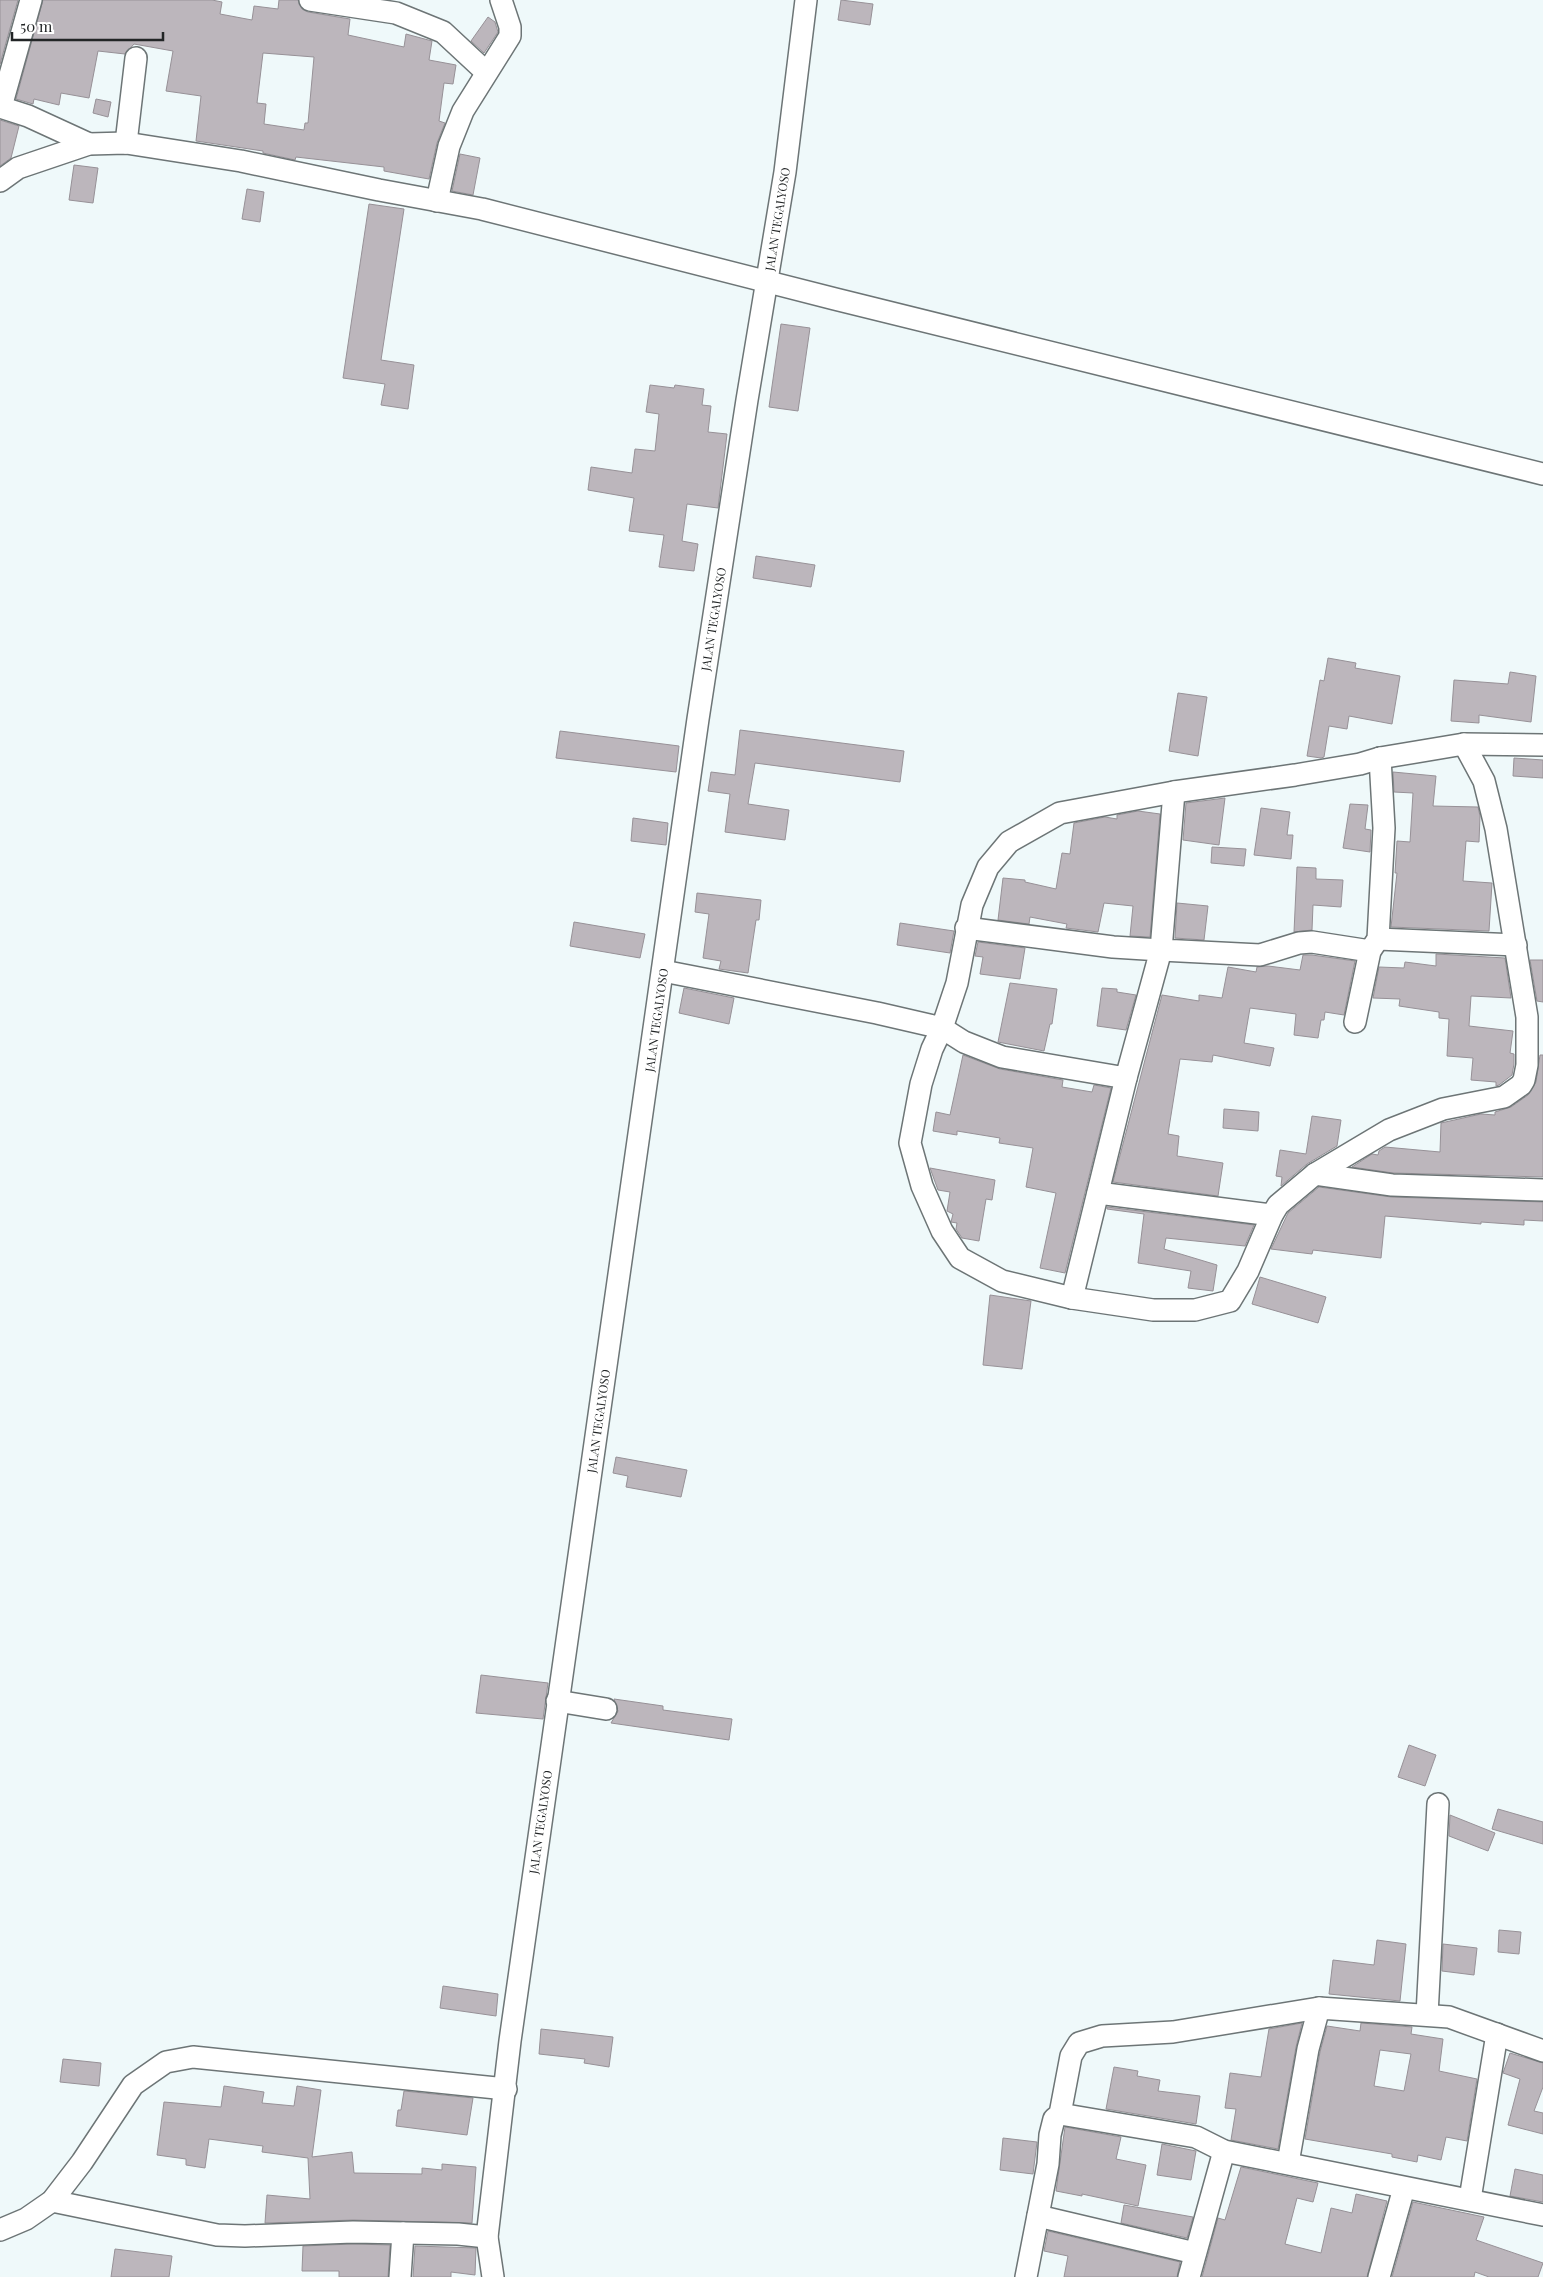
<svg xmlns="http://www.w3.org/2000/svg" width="1543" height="2277" font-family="'Playfair Display',serif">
  <rect width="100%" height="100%" fill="#eff9fa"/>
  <g fill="#bcb6bc" stroke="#979197" fill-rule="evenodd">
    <polygon points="0,0 18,0 0,64"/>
    <path d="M43 0H212L222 2 220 14 252 20 254 6 278 9 279 0H298L302 9 308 12 350 19 348 35 404 47 406 34 432 41 429 60 456 65 453 84 444 83 439 121 445 123 437 143 429 179 384 171V167L296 157 295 160 263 153V151L196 141 201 96 166 91 173 51 134 44 125 54 98 51 89 98 61 93 59 105 34 99 33 104 16 99ZM263 53 314 57 308 123H305L304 130 264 124 266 104 257 103Z"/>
    <polygon points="841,0 873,4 870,25 838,20"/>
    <polygon points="488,17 495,22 498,32 484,53 471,41"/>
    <polygon points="96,99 111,102 108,117 93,113"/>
    <polygon points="0,120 19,126 11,158 0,166"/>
    <polygon points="460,154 480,158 473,195 452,191"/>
    <polygon points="74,165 98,168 93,203 69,200"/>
    <polygon points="247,189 264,192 260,222 242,219"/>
    <polygon points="369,204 404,209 381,360 414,365 408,409 381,405 385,384 343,378"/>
    <polygon points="781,324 810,328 798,411 769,407"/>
    <polygon points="650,385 674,388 675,385 704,389 702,405 711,406 708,432 727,434 718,508 687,504 682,541 698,544 694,571 659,567 664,535 629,531 634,498 588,490 591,467 632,473 635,449 655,451 659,414 646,412"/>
    <polygon points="756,556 815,565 811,587 753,578"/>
    <polygon points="1328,658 1356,663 1355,668 1400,676 1392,724 1349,716 1347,729 1329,726 1324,757 1321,758 1307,756 1320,680 1324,681"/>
    <polygon points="1510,672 1536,676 1531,722 1479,715 1479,723 1451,721 1454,680 1508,684"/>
    <polygon points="1178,693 1207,697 1198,756 1169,751"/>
    <polygon points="740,730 904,751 900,782 755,763 748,804 789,810 785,840 725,832 730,794 708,791 711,772 735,775"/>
    <polygon points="560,731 679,746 676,772 556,758"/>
    <polygon points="1514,758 1543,760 1543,778 1513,776"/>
    <polygon points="1393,772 1436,776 1433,806 1478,807 1480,816 1479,842 1466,841 1463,881 1492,883 1489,931 1391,927 1397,873 1395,873 1397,841 1410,842 1413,793 1394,792"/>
    <polygon points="1225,798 1219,845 1183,840 1186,803"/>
    <polygon points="1350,804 1368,805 1365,829 1371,830 1370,852 1343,848"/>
    <polygon points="1261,808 1290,812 1287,835 1293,835 1291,859 1254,855"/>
    <polygon points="1138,811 1160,814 1150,937 1130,936 1133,906 1104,903 1098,932 1066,928 1067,924 1030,917 1029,924 998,920 1003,878 1025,880 1025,882 1056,889 1062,853 1070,854 1074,823 1105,817 1117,819 1117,815"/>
    <polygon points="633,818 668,823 666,845 631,841"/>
    <polygon points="1212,847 1246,849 1244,866 1211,863"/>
    <polygon points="1297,867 1316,868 1316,879 1343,880 1341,907 1313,905 1312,930 1294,932"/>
    <polygon points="697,893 761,900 759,920 756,920 748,973 719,969 721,961 703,958 709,914 695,912"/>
    <polygon points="1177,903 1208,906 1204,940 1175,938"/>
    <polygon points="574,922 645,934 640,958 570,946"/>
    <polygon points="900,923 954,931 950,953 897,945"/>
    <polygon points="978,942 1025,948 1020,979 980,974 983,957 975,956"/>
    <polygon points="1436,954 1505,958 1511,998 1471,996 1469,1026 1513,1031 1510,1053 1514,1054 1514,1064 1512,1075 1499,1085 1496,1086 1496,1082 1471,1080 1473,1058 1447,1056 1449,1019 1439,1018 1439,1012 1399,1006 1400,999 1373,998 1379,967 1404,968 1405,962 1436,966"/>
    <polygon points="1303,955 1312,955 1355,961 1344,1015 1325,1012 1324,1020 1321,1020 1318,1038 1294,1035 1296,1014 1250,1008 1244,1043 1274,1048 1270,1066 1213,1055 1212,1062 1180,1059 1168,1134 1179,1136 1177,1156 1223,1163 1218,1196 1113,1182 1162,995 1199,1001 1199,995 1222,998 1228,967 1256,972 1257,967 1268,966 1300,970"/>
    <polygon points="1530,960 1543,960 1543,1002 1537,1001"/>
    <polygon points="1010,983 1057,989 1052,1024 1050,1024 1044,1051 998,1042"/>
    <polygon points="684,988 734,998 729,1024 679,1013"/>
    <polygon points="1102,988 1117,989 1117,992 1136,995 1126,1030 1097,1026"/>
    <polygon points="963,1055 1000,1069 1063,1080 1062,1087 1092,1092 1094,1085 1111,1088 1065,1273 1040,1268 1056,1193 1026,1187 1033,1148 999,1143 1000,1138 957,1131 957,1135 933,1131 936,1112 950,1115"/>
    <polygon points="1540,1055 1543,1055 1543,1177 1393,1173 1352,1167 1372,1154 1378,1155 1379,1151 1385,1147 1440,1152 1441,1123 1481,1114 1495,1115 1495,1112 1511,1107 1528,1095 1536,1082"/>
    <polygon points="1224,1109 1259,1112 1258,1131 1223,1128"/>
    <polygon points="1312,1116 1341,1120 1337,1146 1307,1164 1281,1186 1282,1177 1276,1176 1280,1150 1306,1154"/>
    <polygon points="930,1168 995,1180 992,1200 986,1199 979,1241 962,1238 956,1229 957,1223 951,1222 953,1214 947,1211 950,1192 938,1190"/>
    <polygon points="1319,1187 1391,1197 1543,1202 1543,1221 1524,1220 1524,1225 1481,1222 1481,1224 1385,1216 1381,1258 1313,1250 1312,1254 1271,1249 1288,1213"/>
    <polygon points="1107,1207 1254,1225 1245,1246 1166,1238 1164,1249 1217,1265 1213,1291 1188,1288 1191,1271 1138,1263 1144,1214 1107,1209"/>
    <polygon points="1260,1277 1326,1297 1318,1323 1252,1304"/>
    <polygon points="990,1295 1031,1301 1022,1369 983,1365"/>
    <polygon points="616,1457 687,1470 681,1497 626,1487 628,1476 613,1473"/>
    <polygon points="481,1675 548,1683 543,1719 476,1713"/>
    <polygon points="614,1699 663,1706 663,1710 732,1719 729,1740 611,1723 618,1711"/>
    <polygon points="1409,1745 1436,1755 1425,1786 1398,1777"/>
    <polygon points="1498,1809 1543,1822 1543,1844 1492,1829"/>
    <polygon points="1450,1815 1495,1833 1488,1851 1449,1836"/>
    <polygon points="1499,1930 1521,1932 1519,1954 1498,1952"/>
    <polygon points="1377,1940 1406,1944 1400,2001 1329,1994 1333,1960 1374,1965"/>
    <polygon points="1443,1944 1477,1948 1474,1975 1442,1971"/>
    <polygon points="443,1986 498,1994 496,2016 440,2008"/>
    <polygon points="1302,2023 1296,2047 1278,2149 1231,2140 1236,2109 1225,2108 1230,2073 1261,2077 1269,2029"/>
    <path d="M1361 2023 1412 2027 1411 2034 1443 2039 1439 2071 1477 2079 1467 2141 1446 2137 1441 2160 1418 2155 1417 2162 1392 2157V2154L1305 2139 1320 2052 1327 2026 1360 2031ZM1380 2050 1411 2054 1404 2091 1374 2086Z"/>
    <polygon points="541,2029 613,2037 609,2067 584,2063 585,2059 539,2054"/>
    <polygon points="1510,2053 1543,2063 1543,2087 1534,2111 1543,2113 1543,2134 1508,2125 1520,2079 1503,2073"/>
    <polygon points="63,2059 101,2063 99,2086 60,2082"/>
    <polygon points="1114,2067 1138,2071 1137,2076 1160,2080 1158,2091 1200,2096 1196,2124 1106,2109"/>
    <polygon points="224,2086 264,2092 262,2103 294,2106 297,2086 321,2090 312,2157 352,2152 354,2173 422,2174 422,2168 442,2170 442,2164 476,2167 472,2223 353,2220 265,2223 267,2195 310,2199 308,2158 262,2152 263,2146 209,2139 205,2168 186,2165 186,2159 157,2155 164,2102 221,2107"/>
    <polygon points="404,2091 473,2098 467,2135 396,2126 398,2110 401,2110"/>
    <polygon points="1065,2127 1121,2137 1116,2159 1146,2165 1138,2206 1082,2194 1082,2196 1056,2191"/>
    <polygon points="1003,2138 1037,2142 1033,2174 1000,2170"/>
    <polygon points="1162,2144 1196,2151 1191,2180 1157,2175"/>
    <polygon points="1241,2167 1318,2183 1313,2202 1297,2198 1285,2244 1321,2253 1331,2208 1352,2213 1356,2194 1387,2201 1367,2277 1202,2277 1218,2218 1225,2220"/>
    <polygon points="1515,2169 1543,2175 1543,2202 1510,2196"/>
    <polygon points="1413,2202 1484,2217 1476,2240 1543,2263 1538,2277 1489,2277 1475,2272 1474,2277 1392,2277"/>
    <polygon points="1124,2205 1193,2217 1187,2238 1121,2223"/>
    <polygon points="1048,2231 1180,2262 1177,2277 1064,2277 1068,2256 1044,2251"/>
    <polygon points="353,2244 390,2245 388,2277 339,2277 339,2271 302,2271 303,2246"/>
    <polygon points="415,2246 476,2248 475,2275 451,2272 451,2277 413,2277"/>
    <polygon points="115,2249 172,2256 169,2277 111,2277"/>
  </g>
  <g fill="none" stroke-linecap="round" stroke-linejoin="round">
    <defs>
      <g id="minor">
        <polyline points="310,0 396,13 443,32 486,72"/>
        <polyline points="0,107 28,116 89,144"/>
        <polyline points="1,107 31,0"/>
        <polyline points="126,143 136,58"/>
        <polyline points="0,181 18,168 89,144 126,143 241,161 379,190 482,209 835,299 1543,474"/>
        <polyline points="437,201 449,146 463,111 510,36 510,27 501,0"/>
        <polyline points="1174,792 1161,950 1260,955 1299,943 1312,942 1370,951"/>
        <polyline points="966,928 1113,947 1161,950 1126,1078 1002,1057 964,1042 942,1028 932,1049 921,1084 910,1143 922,1186 942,1231 960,1258 1002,1281 1072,1298 1153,1310 1195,1310 1230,1301 1248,1271 1272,1215 1278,1205 1315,1174 1389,1130 1443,1109 1504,1097 1521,1085 1524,1080 1527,1065 1527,1017 1496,829 1484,781 1464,744"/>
        <polyline points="1378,939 1516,945"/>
        <polyline points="663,971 877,1013 942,1028 957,983 972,905 988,867 1009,842 1060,813 1174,792 1295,775 1360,764 1380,758 1464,744 1543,745"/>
        <polyline points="1355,1022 1370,951 1378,939 1384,828 1380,758"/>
        <polyline points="1315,1174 1392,1185 1543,1190"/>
        <polyline points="1098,1193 1272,1215"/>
        <polyline points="1072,1298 1126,1078"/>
        <polyline points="557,1701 606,1709"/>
        <polyline points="1427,2015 1438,1804"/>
        <polyline points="1060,2114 1196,2137 1224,2151 1543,2215"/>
        <polyline points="1288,2163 1308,2049 1319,2008 1449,2017 1543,2051"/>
        <polyline points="1470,2199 1497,2034"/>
        <polyline points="52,2201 217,2235 245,2236 353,2232 458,2234 487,2237"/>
        <polyline points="1038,2216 1195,2253"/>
        <polyline points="0,2230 26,2219 52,2201 82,2162 133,2085 166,2062 193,2057 506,2089"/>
        <polyline points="400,2277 403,2233"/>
        <polyline points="493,2277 487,2237 510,2041 698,719 747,400 785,172 806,0"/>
        <polyline points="1026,2277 1048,2164 1050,2135 1054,2119 1060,2114 1071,2056 1079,2043 1102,2036 1173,2032 1319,2008"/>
        <polyline points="1189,2277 1224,2151"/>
        <polyline points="1379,2277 1404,2188"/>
      </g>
    </defs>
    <use href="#minor" stroke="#6d7576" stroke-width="24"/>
    <use href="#minor" stroke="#fff" stroke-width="21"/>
  </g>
  <g text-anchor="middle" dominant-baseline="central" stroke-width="4.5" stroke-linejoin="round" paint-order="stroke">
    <g font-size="12" fill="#222526" stroke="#fff">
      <text transform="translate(777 219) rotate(-81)">JALAN TEGALYOSO</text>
      <text transform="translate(713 619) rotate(-81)">JALAN TEGALYOSO</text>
      <text transform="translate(656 1020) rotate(-82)">JALAN TEGALYOSO</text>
      <text transform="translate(598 1421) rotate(-82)">JALAN TEGALYOSO</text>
      <text transform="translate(540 1822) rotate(-82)">JALAN TEGALYOSO</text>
    </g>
  </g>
  <path d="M12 32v8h151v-8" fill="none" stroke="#222526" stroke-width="2.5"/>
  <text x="20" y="32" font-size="15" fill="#222526" stroke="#ffffff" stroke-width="4" paint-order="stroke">50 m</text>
</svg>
